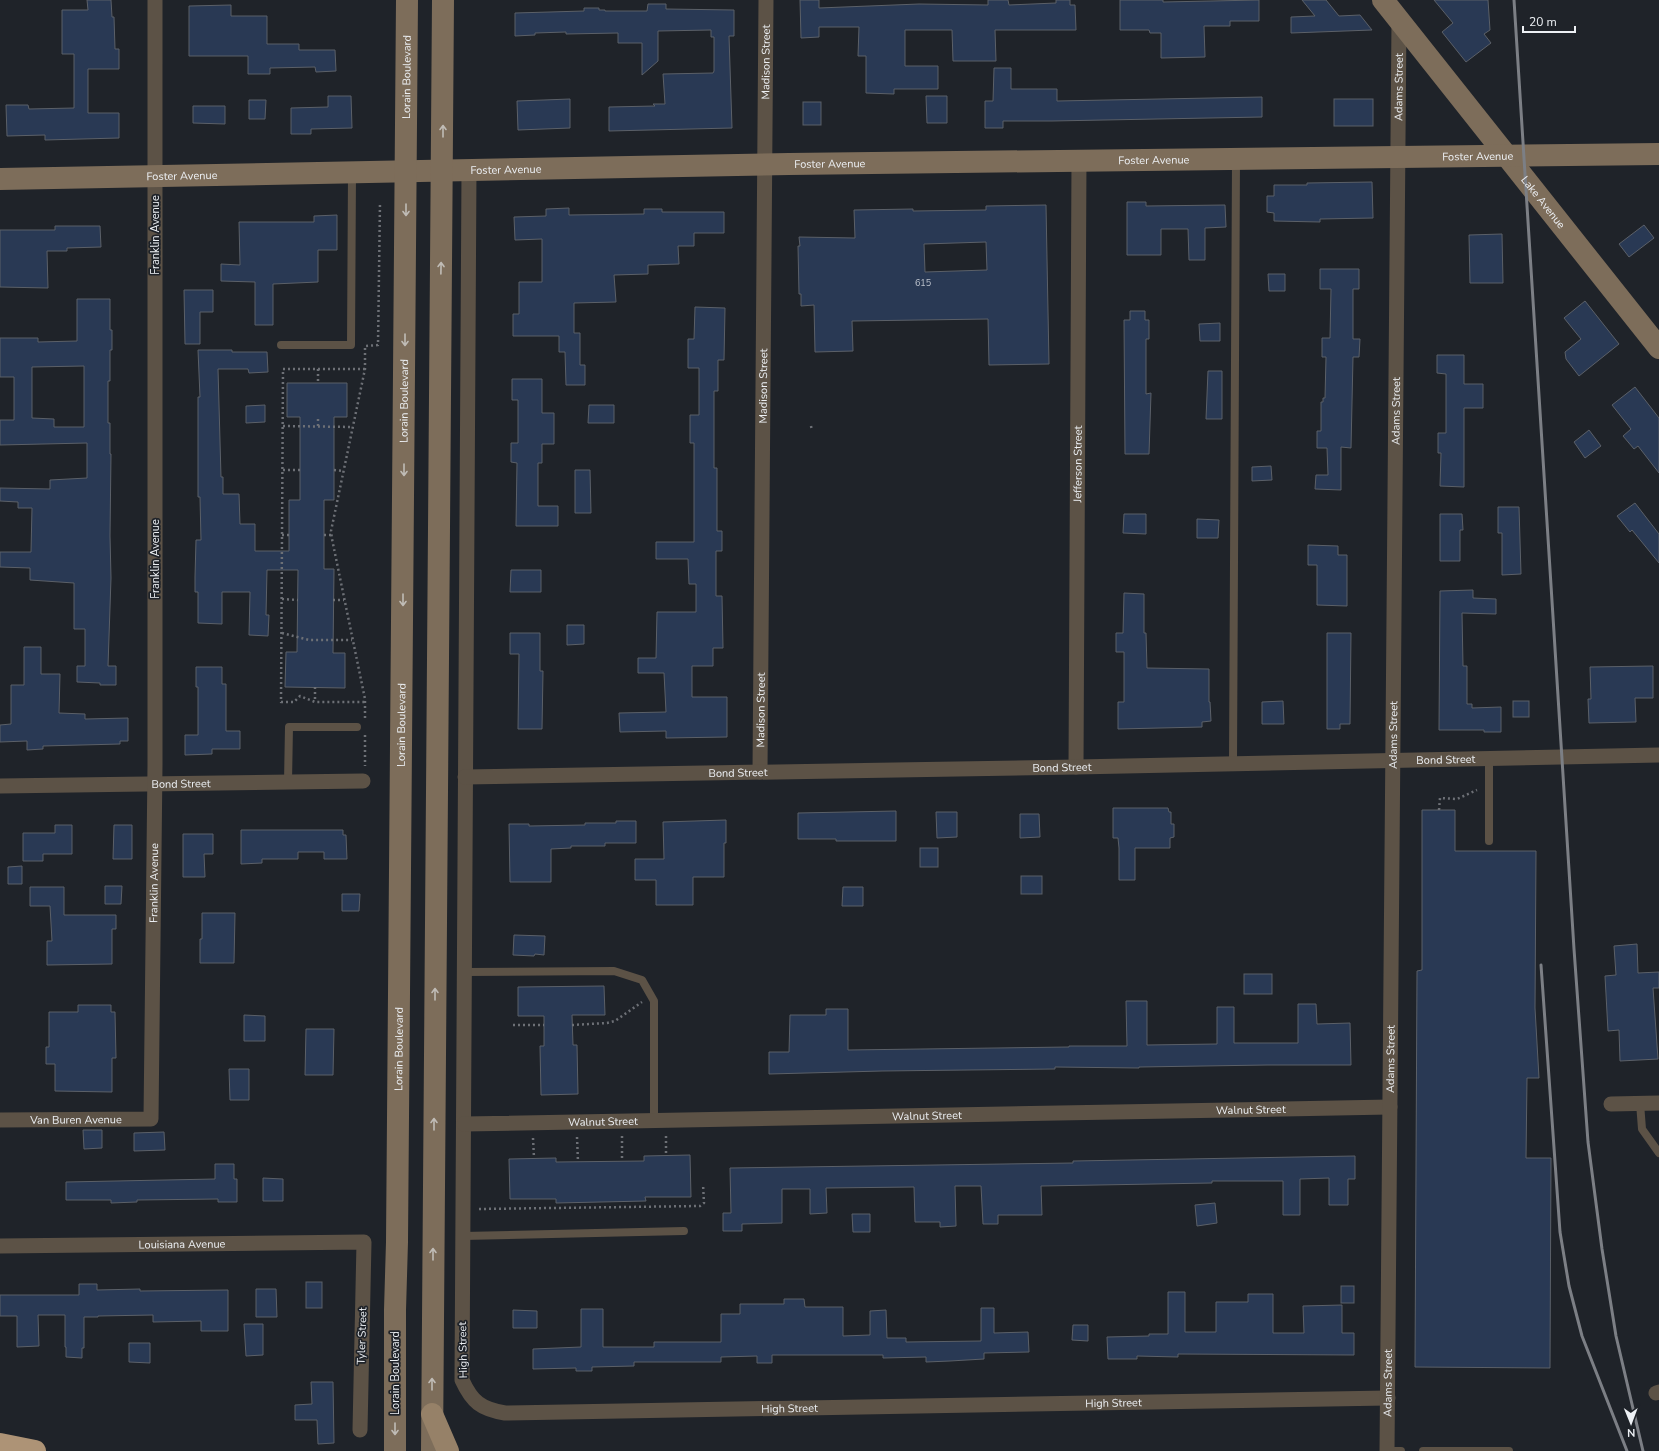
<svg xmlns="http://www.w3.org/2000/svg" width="1659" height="1451" font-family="'Nunito Sans',sans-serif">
  <rect width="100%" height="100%" fill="#1f2329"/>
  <g fill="#293954" stroke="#5b6068" fill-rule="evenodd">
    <polygon points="87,0 111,0 112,17 114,17 115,49 119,49 119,69 88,69 88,113 119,113 119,138 45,140 45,135 7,136 6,105 28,105 29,109 74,108 74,54 62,54 62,10 88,10"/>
    <polygon points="800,0 819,0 819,8 919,4 988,5 988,0 1008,0 1009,5 1056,3 1056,0 1070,0 1070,5 1075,5 1076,30 995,30 996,61 953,61 952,30 905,30 905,66 938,66 938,89 894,89 894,94 866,93 866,56 858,56 859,27 819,27 819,37 801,38"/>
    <polygon points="1120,0 1163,0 1163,2 1259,0 1259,21 1230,21 1230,26 1204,26 1205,57 1161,58 1161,33 1150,33 1149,30 1120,30"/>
    <polygon points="1302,0 1326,0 1339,16 1360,15 1372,30 1291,33 1291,17 1315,16"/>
    <polygon points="1434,0 1488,0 1490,30 1484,34 1491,43 1466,62 1442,32 1453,23"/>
    <polygon points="648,4 666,4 666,9 734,10 734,36 729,36 732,128 609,131 609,107 655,106 653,104 665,104 663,74 713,73 714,71 714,37 711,37 711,30 658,31 658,61 642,75 642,43 618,43 618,33 566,34 566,32 535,33 535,35 515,36 515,13 584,11 584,8 599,8 599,10 605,10 605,11 647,11"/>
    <polygon points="231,5 231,16 267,16 267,44 299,44 299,50 335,50 336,71 316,72 315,67 270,68 270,74 248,74 248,56 189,56 189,6"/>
    <polygon points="994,68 1011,68 1011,89 1057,89 1057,101 1262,97 1262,117 1052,121 1003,121 1003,128 985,128 985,101 993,101"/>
    <polygon points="328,96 351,96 352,128 311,129 311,134 291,134 291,108 328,107"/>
    <polygon points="926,96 947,96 947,123 927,123"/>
    <polygon points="570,99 570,128 518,130 517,101"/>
    <rect x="1334" y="99" width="39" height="27"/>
    <polygon points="249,100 266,100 265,119 249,119"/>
    <rect x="803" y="102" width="18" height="23"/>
    <polygon points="193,106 225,106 225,124 193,123"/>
    <polygon points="1372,182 1373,218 1320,219 1320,222 1274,221 1274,213 1267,212 1267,196 1274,196 1274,185 1307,185 1307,183"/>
    <polygon points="1127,202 1146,202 1146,206 1225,205 1226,227 1205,228 1205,260 1189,260 1188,229 1161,229 1161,255 1127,255"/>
    <path d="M1046 205 1049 364 989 365 988 319 852 321 853 351 815 352 814 305 801 306V294H799L798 246H800L799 237 855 238 854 210 913 209V211L986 210V206ZM986 242 987 270 925 272 924 244Z"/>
    <polygon points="569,208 569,215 644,214 644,209 662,209 662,212 724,212 724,233 694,233 694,246 678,246 679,264 648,265 648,274 614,275 616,302 574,303 574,333 580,333 580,365 585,365 585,385 566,385 565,352 559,352 559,336 513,336 513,314 519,314 519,282 542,282 542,239 515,240 514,217 546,216 546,209"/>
    <polygon points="337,215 337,250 318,250 318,282 273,284 273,325 255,325 255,282 221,281 221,264 240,265 239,222 314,222 314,216"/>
    <polygon points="1644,225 1654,238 1629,257 1619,244"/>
    <polygon points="55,226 100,226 101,247 67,248 67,251 47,251 48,288 0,287 0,230 55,230"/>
    <polygon points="1502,234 1503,283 1470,283 1469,235"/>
    <polygon points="1320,269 1359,269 1359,289 1353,289 1353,339 1360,339 1359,357 1353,357 1351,448 1341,447 1341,490 1315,489 1316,475 1328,475 1327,448 1317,448 1317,431 1321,431 1321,402 1323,402 1323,398 1325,398 1326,357 1322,357 1322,338 1330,338 1331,289 1320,289"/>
    <polygon points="1268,274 1285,274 1285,291 1269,291"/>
    <polygon points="184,290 213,290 213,312 200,312 200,344 185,344"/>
    <path d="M77 299H110V330H112V350H110V381H108V423H110V454H111L110 536 111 578 108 666H116V685H100V683L77 682V666H85V629H74V583L30 580V568L0 567V552H31L32 508H18V502L0 501V488L50 489V480L87 478V443L0 445V420H14V377H0V338H38V342L77 341ZM84 366V427H54V419L32 418V367Z"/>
    <polygon points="1585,301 1619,344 1579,376 1566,359 1565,352 1581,339 1564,318"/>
    <polygon points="695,307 725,308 724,360 718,360 718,391 714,391 714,468 717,468 717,531 722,531 722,551 716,551 716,596 722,596 723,648 713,648 713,666 692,666 692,697 727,697 727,737 666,738 666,731 620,732 619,713 666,712 664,673 638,673 638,658 656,658 657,612 696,612 696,584 689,584 688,559 656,559 656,542 694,542 694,443 690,443 690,415 699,415 699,368 688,368 688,339 694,339"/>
    <polygon points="1130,311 1145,311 1145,320 1149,320 1149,339 1146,339 1146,394 1151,393 1149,454 1125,454 1124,320 1130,320"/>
    <polygon points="1220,323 1220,341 1200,341 1199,324"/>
    <polygon points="198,350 232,350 232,352 267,352 268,372 249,373 248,369 218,369 221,477 223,477 223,494 239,494 240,524 255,524 255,551 289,551 289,500 300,500 300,417 287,417 287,383 347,383 347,417 334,417 334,500 324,500 324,569 334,569 333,653 345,653 345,688 285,687 286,652 297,652 298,570 267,570 266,615 269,615 268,636 249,635 250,592 222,592 222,624 198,623 198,592 195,592 195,577 196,540 201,540 200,497 198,497 198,397 200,397"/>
    <polygon points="1437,355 1464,355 1464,384 1483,384 1483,408 1464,408 1464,487 1440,486 1441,453 1438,453 1438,433 1446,433 1446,374 1437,373"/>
    <polygon points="1208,371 1222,371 1222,419 1206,419"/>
    <polygon points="512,379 542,379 542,413 554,413 554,444 542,444 542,463 538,463 538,506 558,506 558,526 516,526 517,463 511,462 511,443 518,443 518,400 512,400"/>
    <polygon points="1635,387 1659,418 1659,473 1638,446 1634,449 1623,436 1631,429 1612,405"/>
    <polygon points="265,405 265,422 246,423 246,406"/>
    <polygon points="589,405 614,405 614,423 588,423"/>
    <polygon points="1589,430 1601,446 1585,458 1574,442"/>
    <polygon points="1271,466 1272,480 1252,481 1252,467"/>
    <polygon points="575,470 590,470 591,513 575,513"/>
    <polygon points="1635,503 1659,534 1659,563 1632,530 1630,532 1617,516"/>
    <polygon points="1498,507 1519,507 1521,574 1502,575 1502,533 1498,533"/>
    <polygon points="1124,514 1146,514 1146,534 1123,533"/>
    <polygon points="1440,514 1462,514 1463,530 1460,530 1460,561 1440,561"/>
    <polygon points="1197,519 1219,520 1218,538 1197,538"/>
    <polygon points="1308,545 1338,546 1338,555 1347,555 1347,606 1317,605 1317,565 1308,565"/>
    <polygon points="511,570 541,570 541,592 510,592"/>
    <polygon points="1473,590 1473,598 1496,599 1496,614 1462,613 1463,666 1467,666 1467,704 1472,704 1472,708 1501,707 1501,732 1484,732 1484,730 1439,730 1440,591"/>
    <polygon points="1124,593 1144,594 1144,633 1146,633 1147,668 1209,669 1209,702 1210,702 1211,721 1202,722 1202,727 1118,729 1118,702 1124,702 1124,652 1116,652 1116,633 1123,633"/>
    <polygon points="567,625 584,625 584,644 567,645"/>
    <polygon points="510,633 540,633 540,671 543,671 542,729 518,729 519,654 510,654"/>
    <polygon points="1327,633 1351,633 1350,724 1340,724 1340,729 1327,729"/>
    <polygon points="24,647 41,647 41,674 60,674 59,713 85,714 85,719 86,719 128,718 128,741 120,741 120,744 43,746 43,749 27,750 27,741 0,742 0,725 11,724 11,685 24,685"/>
    <polygon points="1653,666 1653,698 1635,698 1636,722 1589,723 1588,699 1591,699 1590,667"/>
    <polygon points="196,667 222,667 222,684 226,684 226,731 240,731 240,749 212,749 212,754 185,755 185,735 198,735 198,687 196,687"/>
    <polygon points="1283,701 1284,724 1262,724 1262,702"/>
    <rect x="1513" y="701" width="16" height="16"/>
    <polygon points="1113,808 1168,808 1169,812 1171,812 1171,824 1174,824 1174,837 1170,838 1170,848 1135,848 1135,880 1119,880 1119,848 1118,838 1113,838"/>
    <polygon points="1422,810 1455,810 1455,851 1536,851 1535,1008 1539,1078 1527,1078 1526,1158 1551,1158 1550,1368 1415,1367 1417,971 1422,970"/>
    <polygon points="896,811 896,841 836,841 836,839 798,839 798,813"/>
    <polygon points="936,812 957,812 957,837 937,838"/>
    <polygon points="1020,814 1039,814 1040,837 1020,838"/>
    <polygon points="726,820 726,843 724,843 724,877 693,877 693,905 656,905 656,880 635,880 635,859 664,859 663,822"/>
    <polygon points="616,821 636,821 636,843 605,843 605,846 571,846 571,848 551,849 551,882 510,882 509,824 529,824 529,826 585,825 585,823 616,823"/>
    <polygon points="55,825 72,825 72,854 43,854 43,861 23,861 23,833 55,833"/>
    <polygon points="114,825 132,825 132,859 113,859"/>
    <polygon points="241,830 343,830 343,835 346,835 347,859 324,859 324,852 298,852 298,859 262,859 262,863 241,864"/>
    <polygon points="183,834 213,834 213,854 204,854 205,877 183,877"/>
    <rect x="920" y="848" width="18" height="19"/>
    <polygon points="22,866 22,884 8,884 8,867"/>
    <rect x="1021" y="876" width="21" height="18"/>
    <polygon points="105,886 122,886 121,904 105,904"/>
    <polygon points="30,887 64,887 64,915 116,915 116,929 112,929 112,964 47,965 47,941 52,941 50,906 30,906"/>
    <polygon points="843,887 863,887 863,906 842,906"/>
    <polygon points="342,894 360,894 359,911 342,911"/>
    <polygon points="202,913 235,913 234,963 200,963 200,939 202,939"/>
    <polygon points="514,935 545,936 544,955 535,954 534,956 513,955"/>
    <polygon points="1637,944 1638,973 1659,972 1659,988 1653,988 1658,1059 1620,1061 1619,1030 1608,1031 1605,976 1616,975 1614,946"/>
    <rect x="1244" y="974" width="28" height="20"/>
    <polygon points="604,986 605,1015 572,1015 573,1045 577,1045 578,1094 541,1095 540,1046 544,1046 544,1016 518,1016 518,987"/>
    <polygon points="1126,1001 1147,1001 1147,1045 1217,1044 1217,1007 1234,1007 1234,1043 1298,1043 1298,1004 1316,1004 1317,1024 1350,1023 1351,1065 1267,1065 1139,1067 1139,1068 1055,1067 1055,1069 882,1071 769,1074 769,1052 789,1052 790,1015 826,1015 826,1009 848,1009 848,1050 1069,1047 1069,1046 1127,1046"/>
    <polygon points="78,1005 111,1005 111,1012 115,1012 116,1058 112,1058 112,1092 55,1091 55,1064 46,1064 46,1047 49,1047 49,1012 78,1012"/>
    <polygon points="244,1015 265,1016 265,1041 244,1041"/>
    <polygon points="306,1029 334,1029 333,1075 305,1075"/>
    <polygon points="229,1069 249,1069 249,1100 230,1100"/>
    <polygon points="83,1130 102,1130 102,1148 84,1149"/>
    <polygon points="164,1132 165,1150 134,1151 134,1133"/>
    <polygon points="690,1155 691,1197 645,1197 646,1201 556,1203 556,1199 510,1199 509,1159 556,1158 556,1162 644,1161 644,1156"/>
    <polygon points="1355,1156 1355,1179 1348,1179 1348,1205 1329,1205 1329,1178 1300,1179 1300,1215 1283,1215 1283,1181 1212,1181 1212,1183 1041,1186 1042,1215 998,1215 998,1224 983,1224 981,1186 955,1186 956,1226 940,1227 940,1222 915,1222 914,1187 826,1188 827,1213 810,1214 810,1189 782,1189 782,1223 742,1224 742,1231 723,1231 723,1213 731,1213 730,1168 1073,1163 1073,1161"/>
    <polygon points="215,1164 234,1164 234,1179 237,1179 237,1202 218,1202 218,1199 137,1200 137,1202 111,1203 111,1200 66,1200 66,1182 215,1179"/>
    <polygon points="263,1178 283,1179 283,1201 263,1201"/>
    <polygon points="1215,1203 1217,1223 1197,1226 1195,1205"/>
    <polygon points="852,1214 870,1214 870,1232 853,1232"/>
    <rect x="306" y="1282" width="16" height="26"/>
    <polygon points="79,1284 97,1284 97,1290 140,1289 140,1291 228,1290 228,1331 201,1331 201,1321 153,1322 153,1315 98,1316 98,1317 84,1317 84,1348 82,1348 82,1358 66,1357 66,1347 65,1347 65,1315 38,1315 39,1346 17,1347 17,1316 0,1316 0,1295 79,1295"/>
    <rect x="1341" y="1286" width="13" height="17"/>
    <polygon points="256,1289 276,1289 277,1317 256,1317"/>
    <polygon points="1168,1292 1185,1292 1185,1332 1216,1332 1216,1302 1248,1302 1248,1294 1273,1294 1273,1333 1304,1333 1303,1306 1342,1305 1342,1333 1354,1333 1354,1355 1178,1354 1178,1357 1137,1356 1137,1359 1108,1359 1107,1337 1149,1336 1149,1334 1168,1334"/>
    <polygon points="784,1299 804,1299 805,1307 843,1307 843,1336 870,1335 870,1311 886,1310 887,1338 906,1338 906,1342 981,1341 981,1308 994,1308 994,1333 1028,1332 1029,1352 984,1353 984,1359 950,1361 926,1362 926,1357 883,1358 883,1355 772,1355 772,1363 757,1363 757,1356 721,1357 721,1362 634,1362 634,1366 592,1367 592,1371 576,1371 576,1368 533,1369 533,1349 581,1347 581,1309 603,1309 603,1347 654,1347 654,1342 721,1342 721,1314 740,1314 740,1304 784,1304"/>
    <polygon points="513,1310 537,1311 537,1328 513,1328"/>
    <polygon points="244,1324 263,1324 263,1355 246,1356"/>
    <polygon points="1073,1325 1088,1325 1088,1341 1072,1340"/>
    <polygon points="129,1343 150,1343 150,1363 129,1362"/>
    <polygon points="311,1382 333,1382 334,1443 318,1444 317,1420 295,1420 295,1405 312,1404"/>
  </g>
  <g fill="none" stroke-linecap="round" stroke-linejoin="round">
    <g stroke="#6d7076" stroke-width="2.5" stroke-dasharray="2 3" stroke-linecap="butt">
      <polyline points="318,369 318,383"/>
      <polyline points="365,369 283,369 281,702 294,702 300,696 315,702 365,702"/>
      <polyline points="283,426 353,427"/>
      <polyline points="318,426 318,417"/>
      <polyline points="811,426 812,431"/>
      <polyline points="283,470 300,470"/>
      <polyline points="334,470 344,471"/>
      <polyline points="282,535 289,535"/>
      <polyline points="324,535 331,535"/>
      <polyline points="282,599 298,600"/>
      <polyline points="333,600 344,600"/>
      <polyline points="282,633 309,640 352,640"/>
      <polyline points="315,687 315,702"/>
      <polyline points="365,718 365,699 332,539 331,531 365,369 365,346 378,345 380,202"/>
      <polyline points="365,735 365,766"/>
      <polyline points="1439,810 1440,798 1457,799 1477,790"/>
      <polyline points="513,1025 544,1025"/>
      <polyline points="572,1025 607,1023 615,1021 642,1002"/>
      <polyline points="622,1136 622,1161"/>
      <polyline points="666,1136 666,1156"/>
      <polyline points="577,1137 578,1162"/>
      <polyline points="533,1138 534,1158"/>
      <polyline points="479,1209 700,1206 704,1203 703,1184"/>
    </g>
    <g stroke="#5c5246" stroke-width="8">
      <polyline points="281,345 351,345 352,173"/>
      <polyline points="1489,758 1489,841"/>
      <polyline points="1233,764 1236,160"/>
      <polyline points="288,782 289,727 357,727"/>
      <polyline points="465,972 614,971 642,980 654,1001 654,1120"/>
      <polyline points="1640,1103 1642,1129 1659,1153"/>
      <polyline points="463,1236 684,1231"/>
      <polyline points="1387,1451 1401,1451"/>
      <polyline points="1423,1451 1509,1451"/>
    </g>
    <g stroke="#5c5246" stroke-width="15">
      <path id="s1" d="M469 170 462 1380C472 1402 481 1409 505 1413L1388 1398"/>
      <path id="s2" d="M1076 767 1079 160"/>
      <path id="s3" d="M760 772 766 0"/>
      <path id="s4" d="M465 777 1076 767 1659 755"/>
      <path id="s5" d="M0 786 363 781"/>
      <polyline points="1611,1104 1659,1103"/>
      <path id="s6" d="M0 1120 151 1119 155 765V0"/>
      <path id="s7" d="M464 1124 1390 1107"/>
      <path id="s8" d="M0 1246 364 1242 360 1430"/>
      <polyline points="1656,1393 1659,1392"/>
      <path id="s9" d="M1387 1451 1399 20"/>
    </g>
    <g stroke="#7d6d5a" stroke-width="22">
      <path id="s10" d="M1383 0 1659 348"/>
      <path id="s11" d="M0 179 789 164 1659 154"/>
      <path id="s12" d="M395 1451V1310L397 1242 407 0"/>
      <polyline points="432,1451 443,0"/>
    </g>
    <polyline stroke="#968168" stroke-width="22" points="432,1414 448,1451"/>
    <polyline stroke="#ad9376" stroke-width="22" points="0,1444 35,1451"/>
    <g stroke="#7c7f85" stroke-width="3">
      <polyline points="1514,0 1574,949 1588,1142 1602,1249 1616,1336 1643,1451"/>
      <polyline points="1541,965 1560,1232 1569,1286 1582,1336 1627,1451"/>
    </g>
  </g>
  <defs><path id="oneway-shaft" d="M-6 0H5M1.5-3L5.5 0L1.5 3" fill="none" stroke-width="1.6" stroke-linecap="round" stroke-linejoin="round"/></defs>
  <g stroke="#c0bcb6">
    <use href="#oneway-shaft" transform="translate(443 131) rotate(-90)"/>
    <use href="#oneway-shaft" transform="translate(406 210) rotate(90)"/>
    <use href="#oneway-shaft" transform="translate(441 268) rotate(-89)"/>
    <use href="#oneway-shaft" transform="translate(405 340) rotate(90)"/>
    <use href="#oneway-shaft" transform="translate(404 470) rotate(90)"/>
    <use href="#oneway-shaft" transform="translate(403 600) rotate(90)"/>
    <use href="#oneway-shaft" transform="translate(435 994) rotate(-90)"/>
    <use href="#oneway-shaft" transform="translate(434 1124) rotate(-90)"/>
    <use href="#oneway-shaft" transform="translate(433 1254) rotate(-90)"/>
    <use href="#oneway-shaft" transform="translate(432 1384) rotate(-90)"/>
    <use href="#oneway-shaft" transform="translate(395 1429) rotate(90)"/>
  </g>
  <g text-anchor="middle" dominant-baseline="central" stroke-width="3.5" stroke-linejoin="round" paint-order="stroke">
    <g font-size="9" fill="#bcc2cc">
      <text x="923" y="283">615</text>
    </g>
    <g font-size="11" fill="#edf0f4" stroke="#1f2329">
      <text stroke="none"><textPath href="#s3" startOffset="710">Madison Street</textPath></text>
      <text stroke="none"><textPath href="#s12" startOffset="1374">Lorain Boulevard</textPath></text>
      <text stroke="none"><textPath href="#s9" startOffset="1364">Adams Street</textPath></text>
      <text stroke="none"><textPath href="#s11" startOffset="1478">Foster Avenue</textPath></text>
      <text stroke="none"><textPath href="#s11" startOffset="1154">Foster Avenue</textPath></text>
      <text stroke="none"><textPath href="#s11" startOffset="830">Foster Avenue</textPath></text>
      <text stroke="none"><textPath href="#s11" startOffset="506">Foster Avenue</textPath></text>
      <text stroke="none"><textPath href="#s11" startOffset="182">Foster Avenue</textPath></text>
      <text stroke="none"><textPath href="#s10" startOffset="258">Lake Avenue</textPath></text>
      <text transform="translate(155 235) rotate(-90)">Franklin Avenue</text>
      <text stroke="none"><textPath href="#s3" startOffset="386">Madison Street</textPath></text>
      <text stroke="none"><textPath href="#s12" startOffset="1050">Lorain Boulevard</textPath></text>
      <text stroke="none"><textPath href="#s9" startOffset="1040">Adams Street</textPath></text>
      <text stroke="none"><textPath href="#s2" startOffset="303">Jefferson Street</textPath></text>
      <text transform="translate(155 559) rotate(-90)">Franklin Avenue</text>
      <text stroke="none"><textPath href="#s3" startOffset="62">Madison Street</textPath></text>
      <text stroke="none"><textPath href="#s12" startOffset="726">Lorain Boulevard</textPath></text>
      <text stroke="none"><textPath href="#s9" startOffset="716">Adams Street</textPath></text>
      <text stroke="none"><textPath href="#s4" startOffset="981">Bond Street</textPath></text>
      <text stroke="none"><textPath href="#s4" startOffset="597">Bond Street</textPath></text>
      <text stroke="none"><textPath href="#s4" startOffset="273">Bond Street</textPath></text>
      <text stroke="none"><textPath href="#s5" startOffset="181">Bond Street</textPath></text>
      <text stroke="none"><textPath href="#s6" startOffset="387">Franklin Avenue</textPath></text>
      <text stroke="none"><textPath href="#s12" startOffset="402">Lorain Boulevard</textPath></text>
      <text stroke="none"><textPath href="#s9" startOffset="392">Adams Street</textPath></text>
      <text stroke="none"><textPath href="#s7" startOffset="787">Walnut Street</textPath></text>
      <text stroke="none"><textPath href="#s7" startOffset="463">Walnut Street</textPath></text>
      <text stroke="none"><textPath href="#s6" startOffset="76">Van Buren Avenue</textPath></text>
      <text stroke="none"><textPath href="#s7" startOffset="139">Walnut Street</textPath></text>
      <text stroke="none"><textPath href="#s8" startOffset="182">Louisiana Avenue</textPath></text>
      <text transform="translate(362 1336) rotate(-88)">Tyler Street</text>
      <text transform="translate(463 1350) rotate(-91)">High Street</text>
      <text transform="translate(395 1373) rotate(-90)">Lorain Boulevard</text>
      <text stroke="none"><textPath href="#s9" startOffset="68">Adams Street</textPath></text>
      <text stroke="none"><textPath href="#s1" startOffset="1876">High Street</textPath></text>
      <text stroke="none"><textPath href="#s1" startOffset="1552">High Street</textPath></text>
    </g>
  </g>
  <g transform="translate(1631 1423) rotate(179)" stroke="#1f2329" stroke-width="3" paint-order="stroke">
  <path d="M0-3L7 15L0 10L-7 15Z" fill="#edf0f4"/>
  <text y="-6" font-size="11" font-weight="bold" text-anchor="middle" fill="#edf0f4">N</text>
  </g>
  <path d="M1523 26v6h52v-6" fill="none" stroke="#edf0f4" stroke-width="2"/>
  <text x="1529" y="26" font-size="12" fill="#edf0f4" stroke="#1f2329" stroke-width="3" paint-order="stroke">20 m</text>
</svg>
